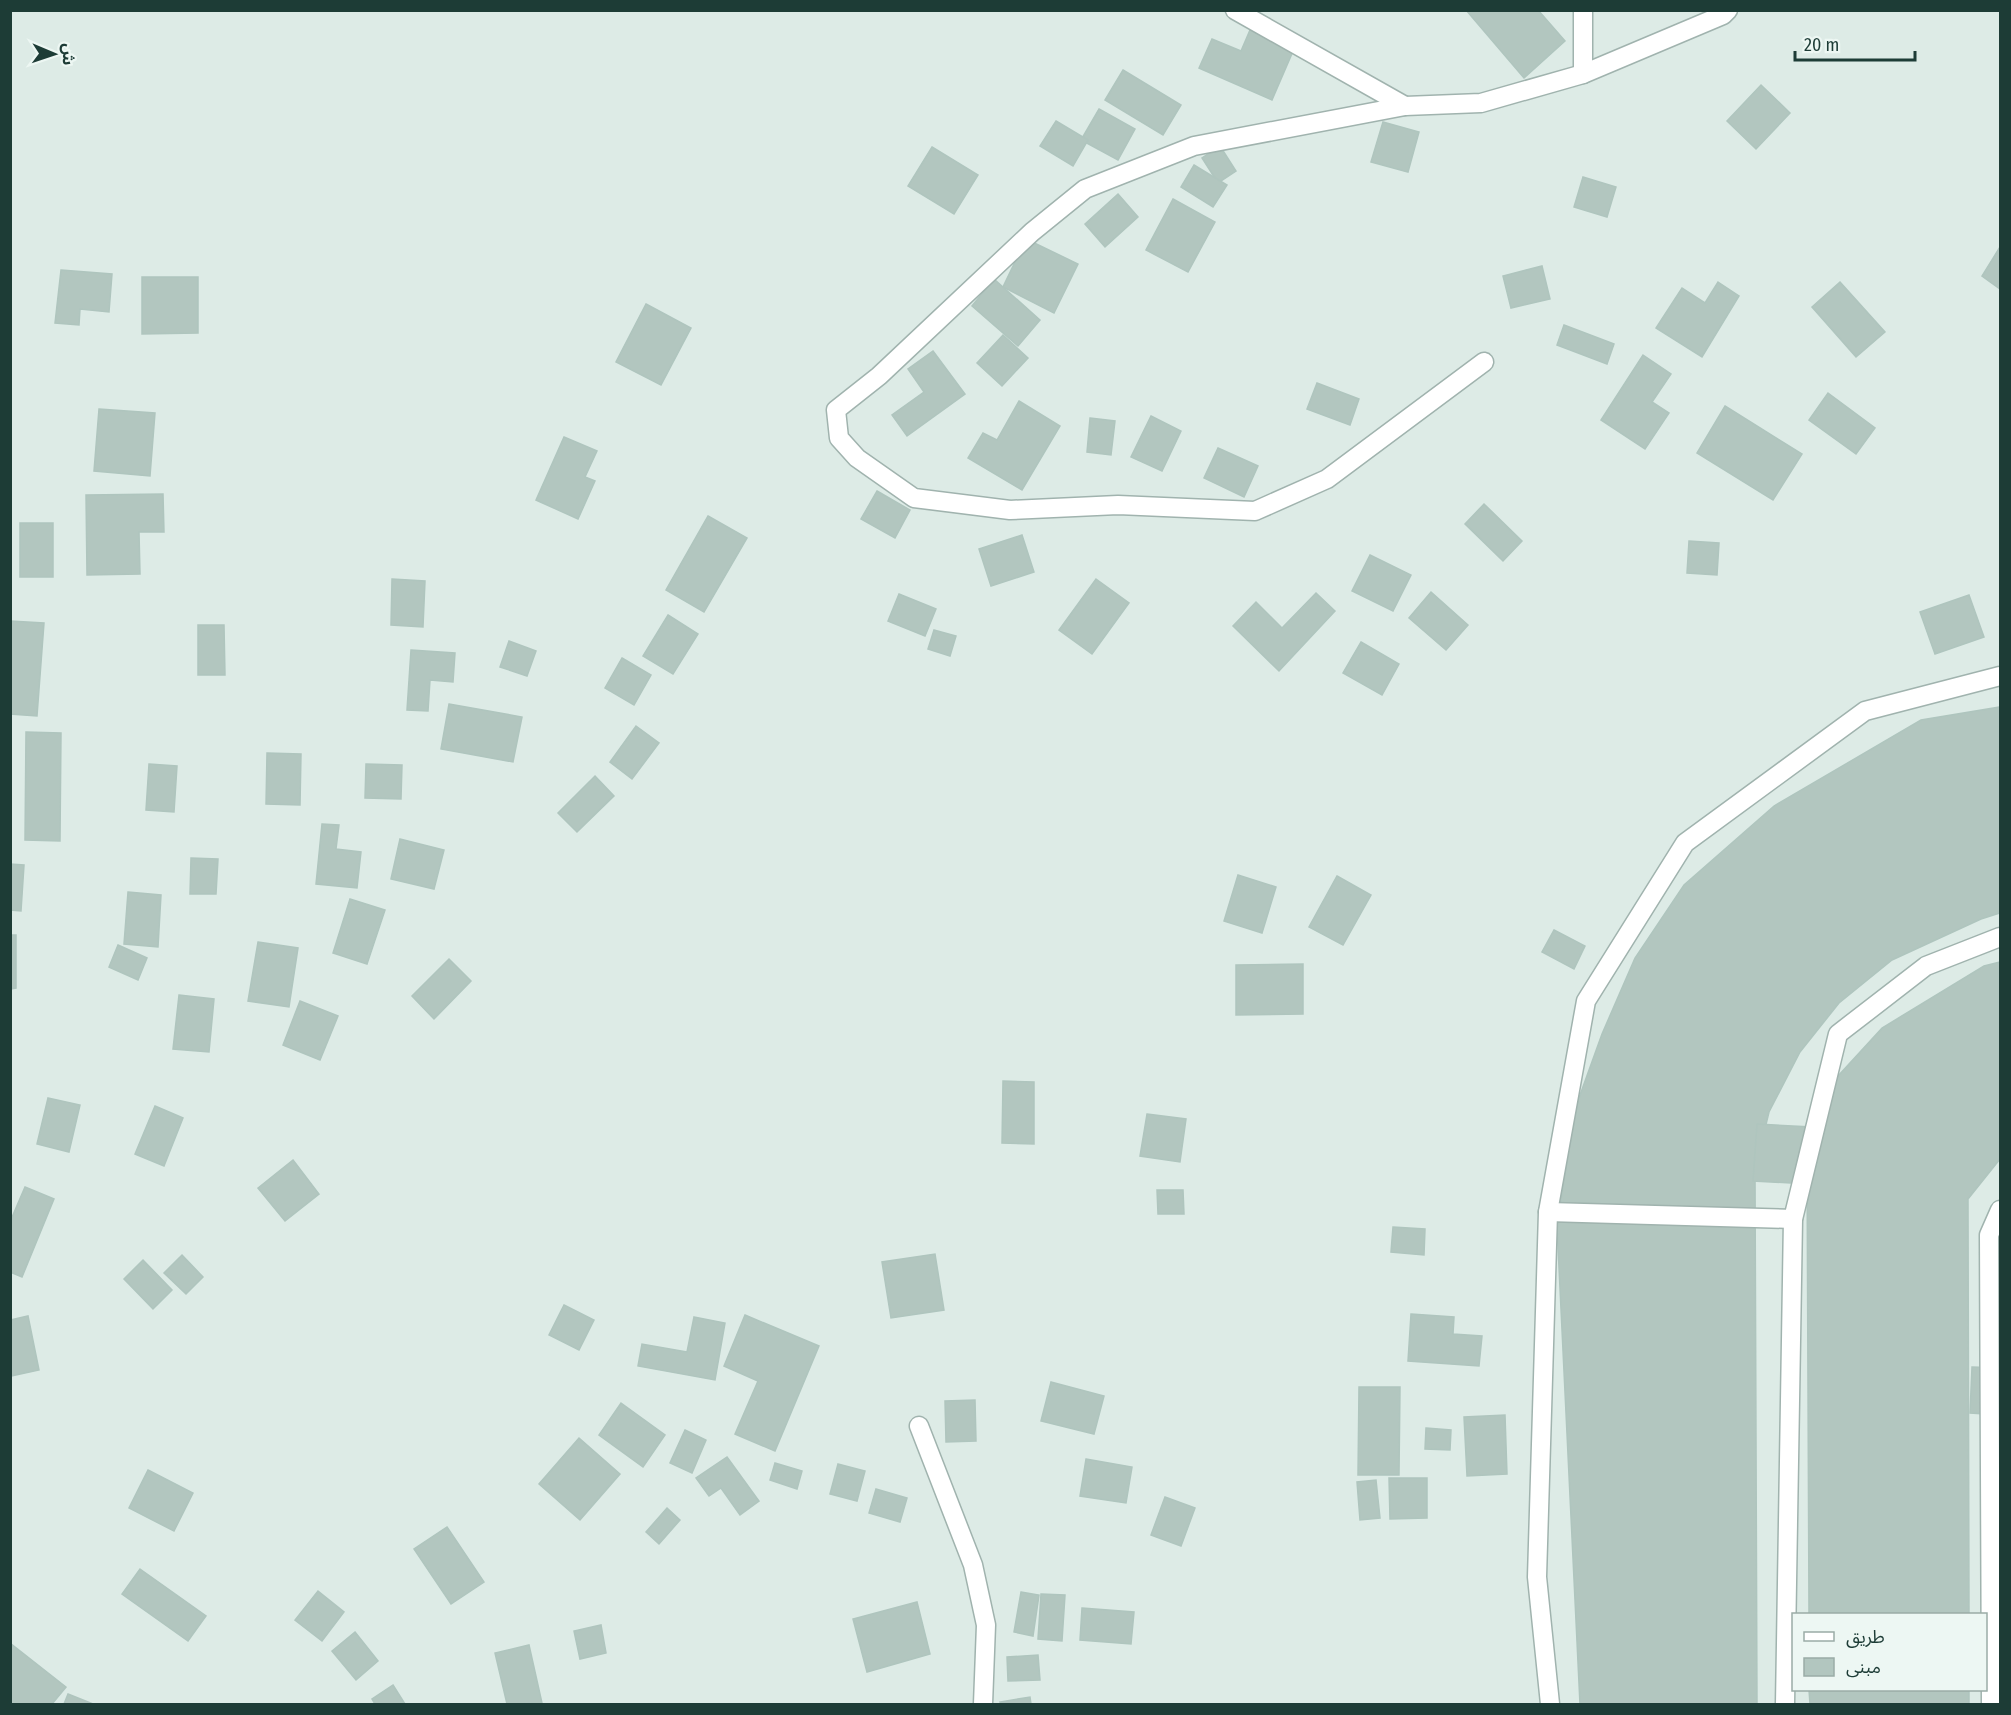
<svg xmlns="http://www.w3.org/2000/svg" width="2011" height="1715" font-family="'Fira Sans Condensed','Noto Sans Arabic',sans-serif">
  <rect width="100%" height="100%" fill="#ddebe6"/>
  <g fill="#b2c6bf" stroke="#afc5be" stroke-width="1.5">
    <polygon points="1466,10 1538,10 1565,41 1524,78"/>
    <polygon points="1250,30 1294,49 1272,100 1199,68 1212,39 1241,51"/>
    <polygon points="1123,70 1181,105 1163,135 1105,100"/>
    <polygon points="1761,85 1790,113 1756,149 1727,121"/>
    <polygon points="1099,109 1135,129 1118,160 1081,140"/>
    <polygon points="1056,121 1088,140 1073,166 1040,146"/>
    <polygon points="1383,122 1419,132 1408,172 1371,162"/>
    <polygon points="1220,146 1236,171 1218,183 1202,158"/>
    <polygon points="932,147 978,175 954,214 908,186"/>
    <polygon points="1194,165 1227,185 1213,207 1181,187"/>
    <polygon points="1583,177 1616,187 1607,217 1574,207"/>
    <polygon points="1118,194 1138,217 1105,247 1085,224"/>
    <polygon points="1173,199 1215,222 1188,272 1146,250"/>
    <polygon points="1026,239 1078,264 1054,313 1003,287"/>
    <polygon points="2000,247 2000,289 1982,276"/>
    <polygon points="1542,266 1550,299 1511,308 1503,276"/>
    <polygon points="61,270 112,274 109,312 80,309 79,325 55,323"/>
    <polygon points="142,277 198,277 198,333 142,334"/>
    <polygon points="994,279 1040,320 1018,346 972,306"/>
    <polygon points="1718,282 1739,296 1702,357 1656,328 1682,288 1705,303"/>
    <polygon points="1840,282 1885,332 1856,357 1812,307"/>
    <polygon points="646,304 691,328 661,385 616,362"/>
    <polygon points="1564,325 1614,344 1607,364 1557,345"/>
    <polygon points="1003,335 1028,358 1002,386 977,363"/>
    <polygon points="933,351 965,394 907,436 892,415 924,392 908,369"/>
    <polygon points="1643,355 1671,374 1652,402 1669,413 1645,449 1601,420"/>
    <polygon points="1317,383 1359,399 1350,425 1307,409"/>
    <polygon points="1828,393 1875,428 1856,454 1809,420"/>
    <polygon points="1019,401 1060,426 1022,490 968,458 983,433 997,440"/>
    <polygon points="1725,406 1802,454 1773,500 1697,453"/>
    <polygon points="99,409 155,413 150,476 94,471"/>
    <polygon points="1151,416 1181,431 1162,471 1131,457"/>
    <polygon points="1090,418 1115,421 1111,455 1087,452"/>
    <polygon points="564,437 597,451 585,477 595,481 578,519 536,500"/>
    <polygon points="1218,448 1258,466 1244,497 1204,478"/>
    <polygon points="877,491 910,510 895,538 861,519"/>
    <polygon points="163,494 164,532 139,532 140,574 87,575 86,495"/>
    <polygon points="1484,504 1522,541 1503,561 1465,524"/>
    <polygon points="708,516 747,538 704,612 666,590"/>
    <rect x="20" y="523" width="33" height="54"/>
    <polygon points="1022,535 1034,572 991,586 979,549"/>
    <polygon points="1689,541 1719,543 1717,575 1687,573"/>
    <polygon points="1370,555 1411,575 1393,611 1352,591"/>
    <polygon points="392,579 425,581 423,627 391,625"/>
    <polygon points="1096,579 1129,603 1092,654 1059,630"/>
    <polygon points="1431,592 1468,625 1446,650 1409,618"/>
    <polygon points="1316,593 1335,611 1279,671 1233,626 1256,602 1282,628"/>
    <polygon points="899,594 936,609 925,636 888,621"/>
    <polygon points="1969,595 1984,637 1935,654 1920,612"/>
    <polygon points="668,615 698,634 673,674 643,656"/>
    <polygon points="10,621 44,623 37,716 10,714"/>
    <polygon points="198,625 224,625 225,675 198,675"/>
    <polygon points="934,630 956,636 950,656 928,649"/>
    <polygon points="509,641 536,651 527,676 500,667"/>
    <polygon points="1361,642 1399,664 1382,695 1343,673"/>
    <polygon points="411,650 455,653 453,682 430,680 428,711 407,710"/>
    <polygon points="622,658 651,675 634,705 605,688"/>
    <polygon points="449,704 522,717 513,762 441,749"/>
    <polygon points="2000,707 2000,913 1981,919 1892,960 1839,1003 1800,1052 1769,1112 1755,1170 1757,1704 1580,1704 1557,1226 1575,1109 1602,1034 1635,958 1684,885 1774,806 1921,720"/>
    <polygon points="636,726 659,743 632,779 610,762"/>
    <polygon points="26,732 61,733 60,841 25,840"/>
    <polygon points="267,753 301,754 300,805 266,804"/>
    <polygon points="149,764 177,766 174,812 146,810"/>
    <polygon points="366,764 402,765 401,799 365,798"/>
    <polygon points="595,776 614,796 577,832 558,813"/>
    <polygon points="322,824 339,825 336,849 361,852 357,888 316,884"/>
    <polygon points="400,839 444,850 434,889 391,879"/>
    <polygon points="191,858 218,859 216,894 190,894"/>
    <polygon points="10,864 24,865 21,911 10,910"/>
    <polygon points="1238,875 1276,887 1262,933 1224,921"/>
    <polygon points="1337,876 1371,895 1343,945 1309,927"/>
    <polygon points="128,892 161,895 158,947 124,944"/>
    <polygon points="350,899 385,910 367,964 333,953"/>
    <polygon points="1554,930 1585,946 1574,969 1542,952"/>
    <polygon points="10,935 16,935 16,988 10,989"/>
    <polygon points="258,942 298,948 289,1007 248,1001"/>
    <polygon points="118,945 147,958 138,980 109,967"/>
    <polygon points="449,959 471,981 434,1019 412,996"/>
    <polygon points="2000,962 2000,1159 1968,1199 1969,1614 1809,1614 1807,1159 1828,1087 1882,1028 1984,966"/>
    <polygon points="1303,964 1303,1014 1236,1015 1236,965"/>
    <polygon points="179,995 214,999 209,1052 173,1049"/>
    <polygon points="300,1001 338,1016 320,1060 283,1045"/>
    <polygon points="1003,1081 1034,1082 1034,1144 1002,1143"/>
    <polygon points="48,1098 80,1105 69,1152 37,1144"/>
    <polygon points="155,1106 183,1118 164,1166 135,1154"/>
    <polygon points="1147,1114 1186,1119 1180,1162 1140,1156"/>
    <polygon points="1757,1124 1812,1127 1808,1184 1753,1181"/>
    <polygon points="293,1160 319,1194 285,1221 258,1188"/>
    <polygon points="25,1187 54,1199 22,1277 10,1272 10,1222"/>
    <polygon points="1157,1190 1183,1190 1184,1214 1158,1214"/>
    <polygon points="1393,1227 1425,1229 1424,1255 1391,1252"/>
    <polygon points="935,1254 944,1310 891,1318 882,1262"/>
    <polygon points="182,1255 203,1277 186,1294 164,1273"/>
    <polygon points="143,1260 172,1290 153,1309 124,1279"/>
    <polygon points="564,1305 594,1320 579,1350 549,1335"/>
    <polygon points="1411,1314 1454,1317 1453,1334 1482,1336 1479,1366 1408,1361"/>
    <polygon points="745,1315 819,1346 775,1451 735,1434 758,1381 724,1366"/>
    <polygon points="28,1316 39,1370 11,1376 10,1320"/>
    <polygon points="694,1317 725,1323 715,1380 638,1366 642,1344 687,1352"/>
    <polygon points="1972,1367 2000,1368 2000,1415 1970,1413"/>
    <polygon points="1051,1382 1104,1396 1094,1434 1041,1421"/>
    <polygon points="1359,1387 1400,1387 1399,1475 1358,1475"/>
    <polygon points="975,1400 976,1441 946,1442 945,1401"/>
    <polygon points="621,1403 665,1435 643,1467 599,1435"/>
    <polygon points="1505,1415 1507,1474 1467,1476 1464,1417"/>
    <polygon points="1426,1428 1451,1430 1450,1450 1425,1449"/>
    <polygon points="685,1430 706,1440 692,1473 670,1463"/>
    <polygon points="579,1438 620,1474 580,1520 539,1484"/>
    <polygon points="727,1457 759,1501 740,1515 721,1488 709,1496 696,1478"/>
    <polygon points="1086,1459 1132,1467 1126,1503 1080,1496"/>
    <polygon points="775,1463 802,1471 797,1489 770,1480"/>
    <polygon points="838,1464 865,1471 857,1501 830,1494"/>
    <polygon points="148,1470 193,1493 174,1531 129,1508"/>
    <polygon points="1389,1478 1427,1478 1427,1518 1390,1519"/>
    <polygon points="1376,1480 1380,1518 1360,1520 1357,1482"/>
    <polygon points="876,1489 907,1498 900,1522 869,1513"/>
    <polygon points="1165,1497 1195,1508 1181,1546 1151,1535"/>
    <polygon points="667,1508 680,1520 659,1544 646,1532"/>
    <polygon points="447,1527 484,1582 451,1604 414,1549"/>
    <polygon points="140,1569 206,1616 188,1641 122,1594"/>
    <polygon points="318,1591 344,1612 322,1641 295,1620"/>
    <polygon points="1021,1592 1039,1595 1033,1636 1014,1632"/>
    <polygon points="1041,1594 1065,1595 1062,1641 1038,1639"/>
    <polygon points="917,1602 930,1654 867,1672 853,1619"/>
    <polygon points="1082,1608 1134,1612 1131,1644 1080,1640"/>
    <polygon points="601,1625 606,1653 580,1659 574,1631"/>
    <polygon points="355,1632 378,1661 356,1680 332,1651"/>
    <polygon points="10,1643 66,1687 52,1704 10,1704"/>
    <polygon points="529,1645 542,1703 507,1704 495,1653"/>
    <polygon points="1038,1655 1040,1680 1008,1681 1007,1657"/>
    <polygon points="393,1685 405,1704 375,1704 372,1699"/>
    <polygon points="1809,1690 1969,1690 1969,1704 1810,1704"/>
    <polygon points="68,1694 93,1704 64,1704"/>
    <polygon points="1030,1697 1031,1704 1001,1704 1000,1702"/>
  </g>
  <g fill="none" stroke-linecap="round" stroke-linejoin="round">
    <defs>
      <g id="street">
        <polyline points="1235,10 1405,106"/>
        <polyline points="1583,74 1583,10"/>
        <polyline points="1484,362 1327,479 1255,511 1118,505 1010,510 914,498 857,458 839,438 836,410 879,376 1032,232 1085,189 1194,146 1405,106 1481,103 1583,74 1723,15 1728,10"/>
        <polyline points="1548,1212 1793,1219"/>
        <polyline points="919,1426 973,1565 986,1625 983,1704"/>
        <polyline points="1550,1704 1537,1577 1548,1212 1586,1001 1685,843 1865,711 2000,676"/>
        <polyline points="1785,1704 1793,1219 1838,1034 1926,966 2000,937"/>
        <polyline points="1991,1704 1989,1235 2000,1210"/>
      </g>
    </defs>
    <use href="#street" stroke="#a0b3ae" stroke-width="21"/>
    <use href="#street" stroke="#fff" stroke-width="18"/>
  </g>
  <rect width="2011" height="1715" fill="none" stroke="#1d3c36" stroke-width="24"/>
  <rect x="1792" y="1613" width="195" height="78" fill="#edf7f3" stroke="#9aaca7" stroke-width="1.5"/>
  <rect x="1804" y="1632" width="30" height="9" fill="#ffffff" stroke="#9aaca7" stroke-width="1.5"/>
  <text x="1846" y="1643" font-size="18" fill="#1d3c36">طريق</text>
  <rect x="1804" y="1658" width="30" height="18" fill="#b2c6bf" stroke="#9aaca7" stroke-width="1.5"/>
  <text x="1846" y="1673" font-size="18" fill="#1d3c36">مبنى</text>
  <g transform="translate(54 54) rotate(92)" stroke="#edf7f3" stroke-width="4.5" paint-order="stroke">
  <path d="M0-4.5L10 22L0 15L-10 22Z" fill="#1d3c36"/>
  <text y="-9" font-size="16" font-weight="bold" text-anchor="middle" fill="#1d3c36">ش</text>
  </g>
  <path d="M1795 51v9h120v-9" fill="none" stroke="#1d3c36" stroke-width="3"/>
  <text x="1804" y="51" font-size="18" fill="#1d3c36" stroke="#edf7f3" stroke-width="4.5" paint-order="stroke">20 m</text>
</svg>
